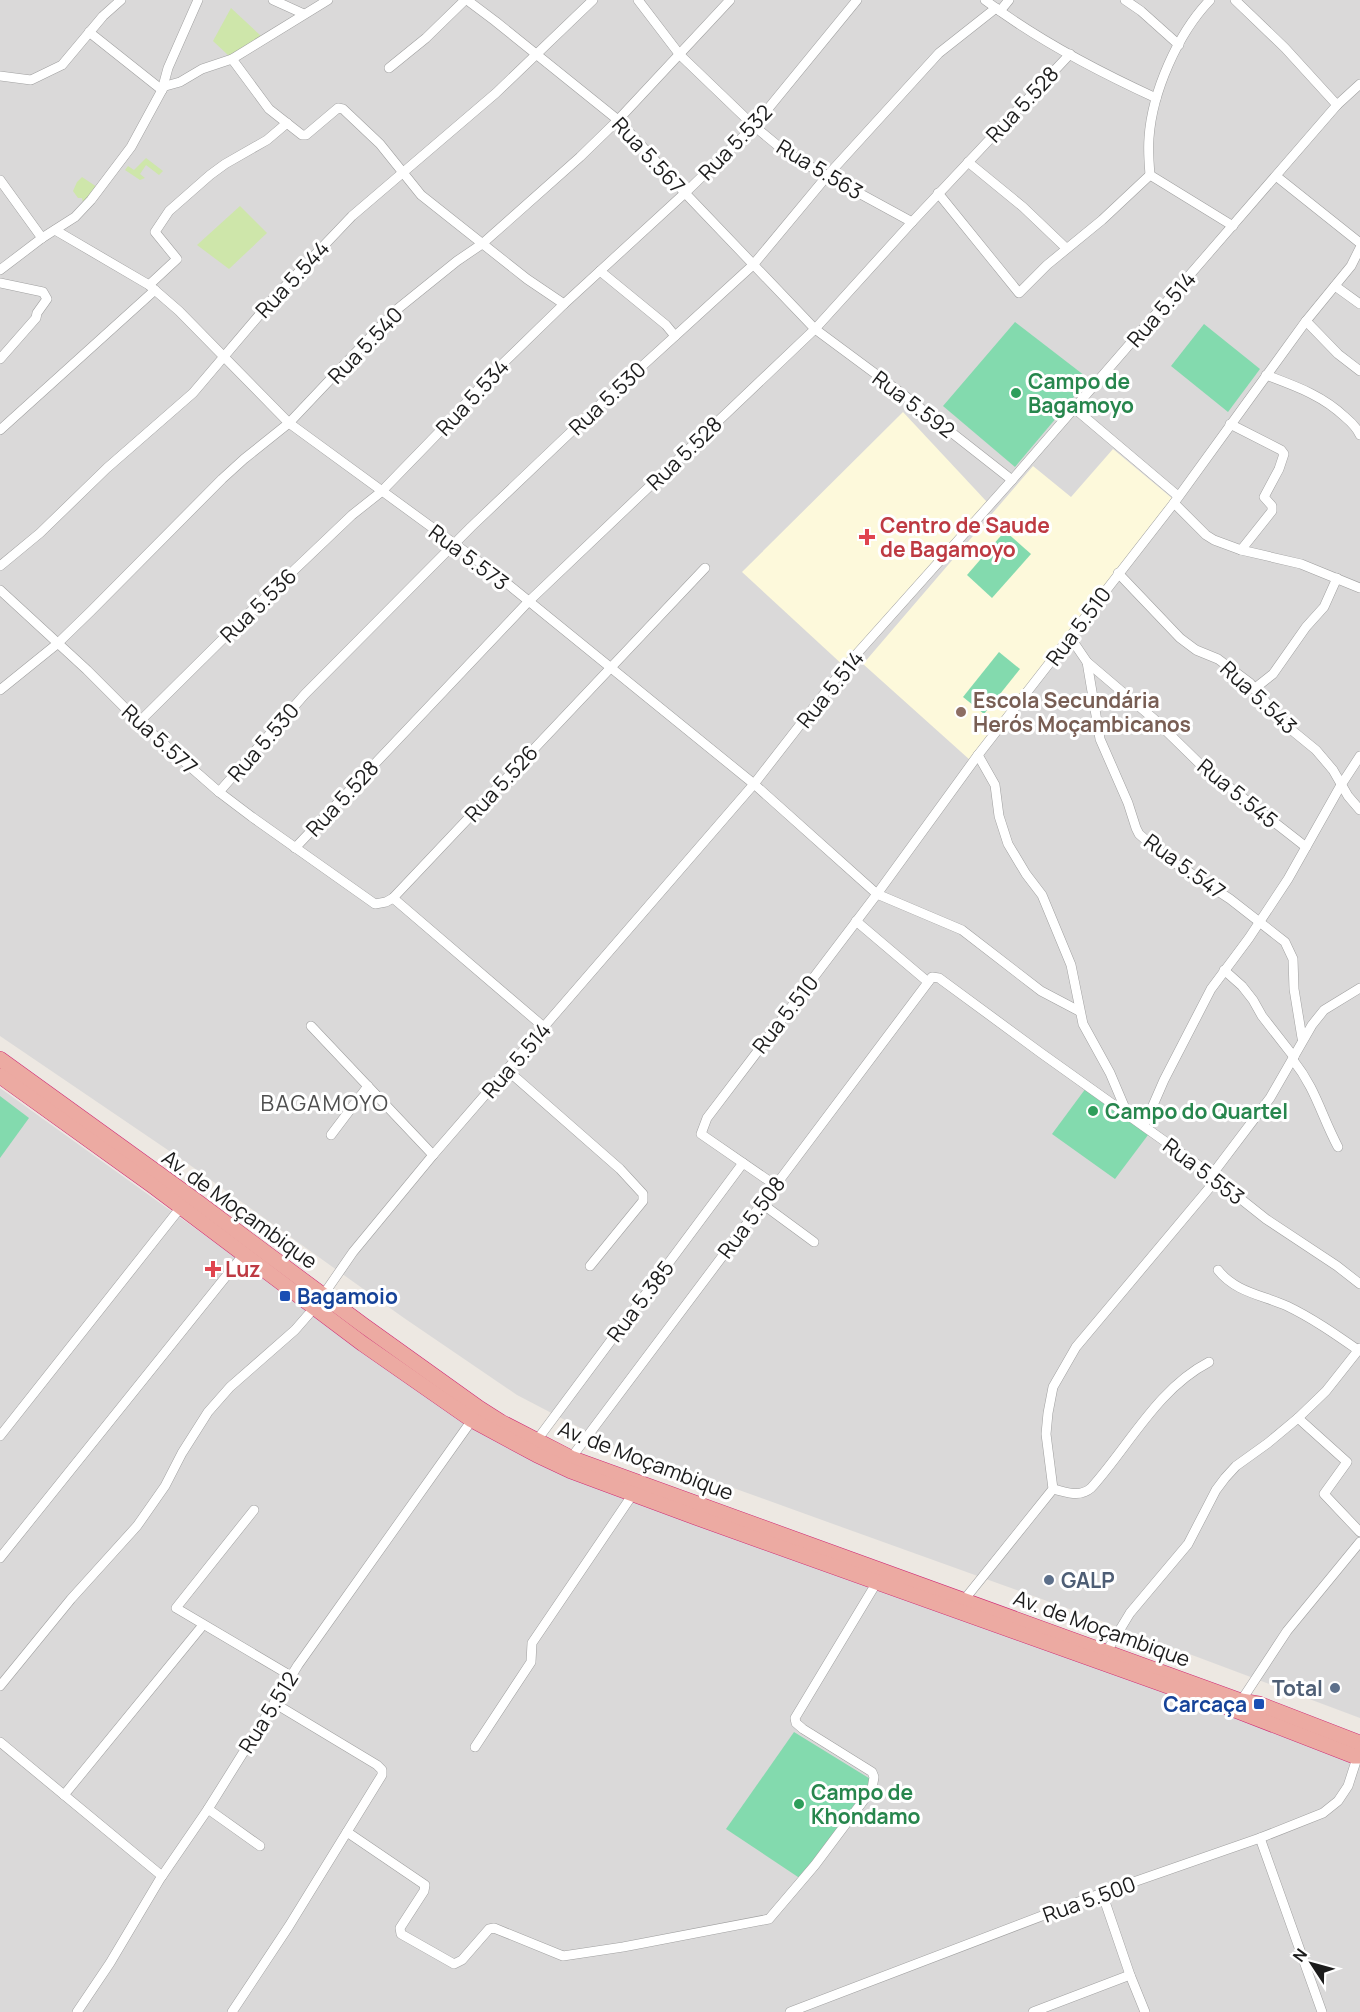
<svg xmlns="http://www.w3.org/2000/svg" width="1360" height="2012" font-family="Manrope,sans-serif">
  <rect width="100%" height="100%" fill="#ede8e2"/>
  <g fill="#dad9d9">
    <polygon points="0,0 1360,0 1360,1718 1072,1610 611,1444 517,1395 404,1318 187,1163 0,1036"/>
    <polygon points="0,1088 395,1372 482,1433 1360,1762 1360,2012 0,2012"/>
  </g>
  <g fill="#fdf9db">
    <polygon points="903,412 987,502 845,667 742,572"/>
    <polygon points="1113,449 1173,499 970,760 863,664 1033,466 1071,497"/>
  </g>
  <g fill="#cee6aa">
    <polygon points="231,8 261,36 229,56 213,41"/>
    <polygon points="146,158 163,171 159,175 146,165 140,174 145,178 140,180 125,170 128,166 134,170"/>
    <polygon points="82,177 97,187 83,203 82,198 78,198 73,191 77,182"/>
    <polygon points="240,206 267,233 229,269 197,245"/>
  </g>
  <g fill="#83daae">
    <polygon points="1015,322 1089,379 1015,467 943,406"/>
    <polygon points="1204,324 1260,369 1228,412 1171,366"/>
    <polygon points="1005,531 1031,554 992,598 967,575"/>
    <polygon points="999,652 1020,669 984,714 963,697"/>
    <polygon points="1086,1088 1148,1135 1115,1179 1052,1134"/>
    <polygon points="0,1096 29,1118 0,1158"/>
    <polygon points="794,1732 872,1780 801,1879 726,1829"/>
  </g>
  <g fill="none" stroke-linecap="round" stroke-linejoin="round">
    <defs>
      <g id="minor">
        <polyline points="273,0 304,14"/>
        <polyline points="467,0 495,21 618,120 685,193 815,329 900,392 1012,480"/>
        <polyline points="638,0 680,55 754,126 777,145 802,162 912,222"/>
        <path d="M985 0C1037 40 1097 71 1156 98"/>
        <polyline points="1125,0 1141,11 1179,45"/>
        <polyline points="1235,0 1285,48 1337,105"/>
        <polyline points="1000,11 1009,0"/>
        <polyline points="89,32 162,90"/>
        <polyline points="232,59 269,109 302,135 306,135 338,108 343,109 380,144 421,195 527,279 564,304"/>
        <polyline points="389,68 426,38 465,0"/>
        <polyline points="0,76 31,80 62,65 103,16 121,0"/>
        <polyline points="162,87 180,82 202,69 232,59 328,0"/>
        <polyline points="162,90 168,68 198,0"/>
        <polyline points="968,162 1023,207 1066,248"/>
        <path d="M1150 175C1149 163 1148 150 1149 138 1152 92 1178 33 1210 0"/>
        <polyline points="1150,175 1233,226"/>
        <polyline points="1276,176 1360,243"/>
        <polyline points="0,180 42,238"/>
        <polyline points="938,193 1019,293 1047,265 1102,220 1150,175"/>
        <polyline points="55,230 149,285 179,311 289,423 493,572 754,784 877,894 962,930 1041,991 1079,1011"/>
        <polyline points="0,270 42,238 75,217 91,200 131,147 162,90"/>
        <polyline points="600,271 666,325 675,336"/>
        <polyline points="0,283 43,292 47,299 37,313 36,318 0,359"/>
        <polyline points="149,285 177,259 155,232 169,211 210,175 225,164 267,140 287,123"/>
        <polyline points="1335,286 1360,304"/>
        <polyline points="1306,321 1338,354 1360,371"/>
        <path d="M1266 375C1295 386 1322 395 1345 417 1351 422 1357 428 1360 435"/>
        <polyline points="1074,408 1178,496"/>
        <polyline points="1230,424 1281,450 1284,454 1279,469 1264,497 1272,506 1272,511 1241,550"/>
        <polyline points="0,430 155,290"/>
        <polyline points="1174,503 1206,535 1214,540 1241,550 1301,564 1360,588"/>
        <polyline points="0,566 40,533 107,468 193,393 272,300 352,216 496,93 593,0"/>
        <polyline points="1118,573 1180,638 1196,650 1218,659 1250,683 1283,723 1316,750 1333,770 1348,796 1360,810"/>
        <polyline points="0,590 87,670 139,722 219,792 252,817 375,904 386,902 393,898 705,568"/>
        <polyline points="1070,637 1087,662 1154,719 1201,765 1306,847"/>
        <polyline points="1087,662 1100,739 1128,803 1136,828 1139,834 1163,855 1230,899 1285,942 1293,959 1294,989 1302,1038"/>
        <polyline points="1254,689 1273,674 1306,627 1324,607 1337,578"/>
        <polyline points="0,690 57,644 91,611 222,479 244,459 289,423 395,311 457,261 482,244 580,157 618,120 730,0"/>
        <polyline points="139,722 247,615 352,515 381,492 447,424 491,375 564,304 685,193 754,126 857,0"/>
        <polyline points="978,755 995,785 999,816 1008,844 1026,874 1042,895 1071,965 1083,1024 1110,1073 1127,1113"/>
        <polyline points="219,792 305,694 471,527 594,410 753,265 827,176 939,53 996,8"/>
        <polyline points="295,848 528,602 815,329 912,222 1070,54"/>
        <polyline points="393,898 545,1028"/>
        <polyline points="856,921 928,982"/>
        <polyline points="1224,970 1242,986 1253,1000 1262,1016 1294,1057"/>
        <polyline points="311,1026 433,1155"/>
        <path d="M1293 1060C1316 1089 1321 1115 1338 1147"/>
        <polyline points="507,1070 620,1169 643,1194 643,1201 590,1266"/>
        <polyline points="1144,1126 1164,1080 1211,989 1249,938 1288,879 1341,785 1360,756"/>
        <polyline points="331,1135 368,1086"/>
        <polyline points="1211,1176 1270,1098 1312,1025 1324,1010 1360,988"/>
        <polyline points="775,1185 701,1134 707,1118 877,894 978,755 1174,503 1306,321 1351,266 1360,248"/>
        <polyline points="761,1203 814,1242"/>
        <path d="M1218 1270C1235 1292 1262 1295 1287 1306 1312 1318 1335 1334 1358 1350"/>
        <polyline points="1298,1418 1347,1462 1324,1494 1360,1532"/>
        <polyline points="0,1436 181,1207"/>
        <polyline points="537,1440 743,1163"/>
        <polyline points="571,1458 932,977 939,978 1041,1053 1198,1165 1266,1219 1337,1266 1360,1284"/>
        <path d="M1053 1489C1067 1492 1079 1498 1091 1488 1129 1446 1157 1389 1209 1362"/>
        <polyline points="254,1510 176,1608 291,1676"/>
        <polyline points="0,1558 244,1254"/>
        <polyline points="964,1600 1053,1489 1046,1434 1048,1413 1053,1387 1076,1347 1216,1180"/>
        <polyline points="1107,1651 1130,1613 1188,1544 1216,1490 1225,1478 1236,1466 1268,1443 1298,1418 1326,1391 1360,1348"/>
        <polyline points="0,1686 71,1599 137,1526 165,1486 182,1453 208,1412 230,1387 295,1330 315,1307 353,1252 433,1155 754,784 845,667 1012,480 1337,105 1360,84"/>
        <polyline points="1241,1701 1287,1631 1360,1542"/>
        <polyline points="0,1742 162,1876"/>
        <polyline points="475,1747 531,1662 532,1643 633,1494"/>
        <polyline points="64,1795 203,1625"/>
        <polyline points="208,1809 260,1846"/>
        <polyline points="347,1832 425,1885 424,1891 400,1928 401,1934 454,1964 462,1960 489,1929 494,1928 563,1956 623,1947 769,1919 815,1865 872,1789 874,1777 872,1772 803,1729 796,1723 795,1718 877,1582"/>
        <polyline points="1260,1838 1322,2012"/>
        <polyline points="1102,1893 1130,1975 1145,2012"/>
        <polyline points="77,2012 110,1963 160,1879 208,1809 298,1665 472,1420"/>
        <polyline points="232,2012 289,1926 382,1775 382,1770 377,1765 274,1703"/>
        <polyline points="790,2012 1102,1893 1260,1838 1323,1813 1338,1801 1348,1786 1358,1755"/>
        <polyline points="1033,2012 1130,1975"/>
      </g>
      <g id="trunk">
        <polyline points="0,1059 191,1197 363,1325 479,1408 501,1422 571,1458 1241,1701 1259,1704 1360,1743"/>
        <polyline points="0,1076 153,1186 363,1344 472,1420 537,1455 571,1471 695,1517 1235,1710 1354,1756 1360,1756"/>
      </g>
    </defs>
    <use href="#minor" stroke="#a0a0a0" stroke-width="10"/>
    <use href="#trunk" stroke="#cf2b77" stroke-width="16"/>
    <use href="#minor" stroke="#fff" stroke-width="9"/>
    <use href="#trunk" stroke="#ecaaa2" stroke-width="15"/>
  </g>
  <g fill="#2e9e5b" stroke="#fff" stroke-width="2">
    <circle cx="1016" cy="393" r="6"/>
    <circle cx="1093" cy="1111" r="6"/>
    <circle cx="799" cy="1804" r="6"/>
  </g>
  <g fill="#e0444e" stroke="#fff" stroke-width="2">
    <path d="M864 528h6v6h6v6h-6v6h-6v-6h-6v-6h6z"/>
    <path d="M210 1260h6v6h6v6h-6v6h-6v-6h-6v-6h6z"/>
  </g>
  <circle fill="#8d6e63" stroke="#fff" stroke-width="2" cx="961" cy="712" r="6"/>
  <g fill="#1a4fb4" stroke="#fff" stroke-width="2">
    <rect x="279" y="1290" width="12" height="12" rx="3"/>
    <rect x="1253" y="1698" width="12" height="12" rx="3"/>
  </g>
  <g fill="#5c6f8a" stroke="#fff" stroke-width="2">
    <circle cx="1049" cy="1580" r="6"/>
    <circle cx="1335" cy="1688" r="6"/>
  </g>
  <g text-anchor="middle" dominant-baseline="central" stroke-width="6" stroke-linejoin="round" paint-order="stroke">
    <g font-size="21" fill="#1c1c1c" stroke="#fff">
      <text transform="translate(1022 104) rotate(-47)">Rua 5.528</text>
      <text transform="translate(735 142) rotate(-46)">Rua 5.532</text>
      <text transform="translate(649 155) rotate(47)">Rua 5.567</text>
      <text transform="translate(820 169) rotate(31)">Rua 5.563</text>
      <text transform="translate(292 279) rotate(-47)">Rua 5.544</text>
      <text transform="translate(1161 309) rotate(-49)">Rua 5.514</text>
      <text transform="translate(365 345) rotate(-46)">Rua 5.540</text>
      <text transform="translate(472 397) rotate(-47)">Rua 5.534</text>
      <text transform="translate(607 398) rotate(-43)">Rua 5.530</text>
      <text transform="translate(914 404) rotate(37)">Rua 5.592</text>
      <text transform="translate(684 453) rotate(-44)">Rua 5.528</text>
      <text transform="translate(469 557) rotate(37)">Rua 5.573</text>
      <text transform="translate(258 605) rotate(-44)">Rua 5.536</text>
      <text transform="translate(1078 626) rotate(-53)">Rua 5.510</text>
      <text transform="translate(830 689) rotate(-51)">Rua 5.514</text>
      <text transform="translate(1259 697) rotate(43)">Rua 5.543</text>
      <text transform="translate(160 739) rotate(42)">Rua 5.577</text>
      <text transform="translate(263 742) rotate(-49)">Rua 5.530</text>
      <text transform="translate(501 783) rotate(-47)">Rua 5.526</text>
      <text transform="translate(1238 793) rotate(39)">Rua 5.545</text>
      <text transform="translate(342 798) rotate(-47)">Rua 5.528</text>
      <text transform="translate(1185 866) rotate(36)">Rua 5.547</text>
      <text transform="translate(785 1014) rotate(-52)">Rua 5.510</text>
      <text transform="translate(516 1060) rotate(-49)">Rua 5.514</text>
      <text transform="translate(1204 1171) rotate(37)">Rua 5.553</text>
      <text transform="translate(240 1209) rotate(36)">Av. de Moçambique</text>
      <text transform="translate(751 1217) rotate(-53)">Rua 5.508</text>
      <text transform="translate(640 1301) rotate(-53)">Rua 5.385</text>
      <text transform="translate(646 1460) rotate(21)">Av. de Moçambique</text>
      <text transform="translate(1102 1628) rotate(20)">Av. de Moçambique</text>
      <text transform="translate(268 1712) rotate(-58)">Rua 5.512</text>
      <text transform="translate(1089 1899) rotate(-20)">Rua 5.500</text>
    </g>
    <g font-size="21" font-weight="bold" fill="#27864d" stroke="#fff" text-anchor="start">
      <text x="1028" y="381">Campo de<tspan x="1028" dy="24">Bagamoyo</tspan></text>
      <text x="1105" y="1111">Campo do Quartel</text>
      <text x="811" y="1792">Campo de<tspan x="811" dy="24">Khondamo</tspan></text>
    </g>
    <g font-size="21" font-weight="bold" fill="#be3a42" stroke="#fff" text-anchor="start">
      <text x="880" y="525">Centro de Saude<tspan x="880" dy="24">de Bagamoyo</tspan></text>
      <text x="225" y="1269">Luz</text>
    </g>
    <g font-size="21" font-weight="bold" fill="#785e54" stroke="#fff" text-anchor="start">
      <text x="973" y="700">Escola Secundária<tspan x="973" dy="24">Herós Moçambicanos</tspan></text>
    </g>
    <g font-size="21" font-weight="bold" fill="#164399" stroke="#fff" text-anchor="start">
      <text x="297" y="1296">Bagamoio</text>
      <text x="1247" y="1704" text-anchor="end">Carcaça</text>
    </g>
    <g font-size="21" font-weight="bold" fill="#4e5e75" stroke="#fff" text-anchor="start">
      <text x="1061" y="1580">GALP</text>
      <text x="1323" y="1688" text-anchor="end">Total</text>
    </g>
    <g font-size="22" letter-spacing="1.5" fill="#4f4f4f" stroke="#fff">
      <text x="325" y="1103">BAGAMOYO</text>
    </g>
  </g>
  <g transform="translate(1312 1964) rotate(306)" stroke="#ffffff" stroke-width="4.5" paint-order="stroke">
  <path d="M0-4.5L10 22L0 15L-10 22Z" fill="#1c1c1c"/>
  <text y="-9" font-size="16" font-weight="bold" text-anchor="middle" fill="#1c1c1c">N</text>
  </g>
</svg>
